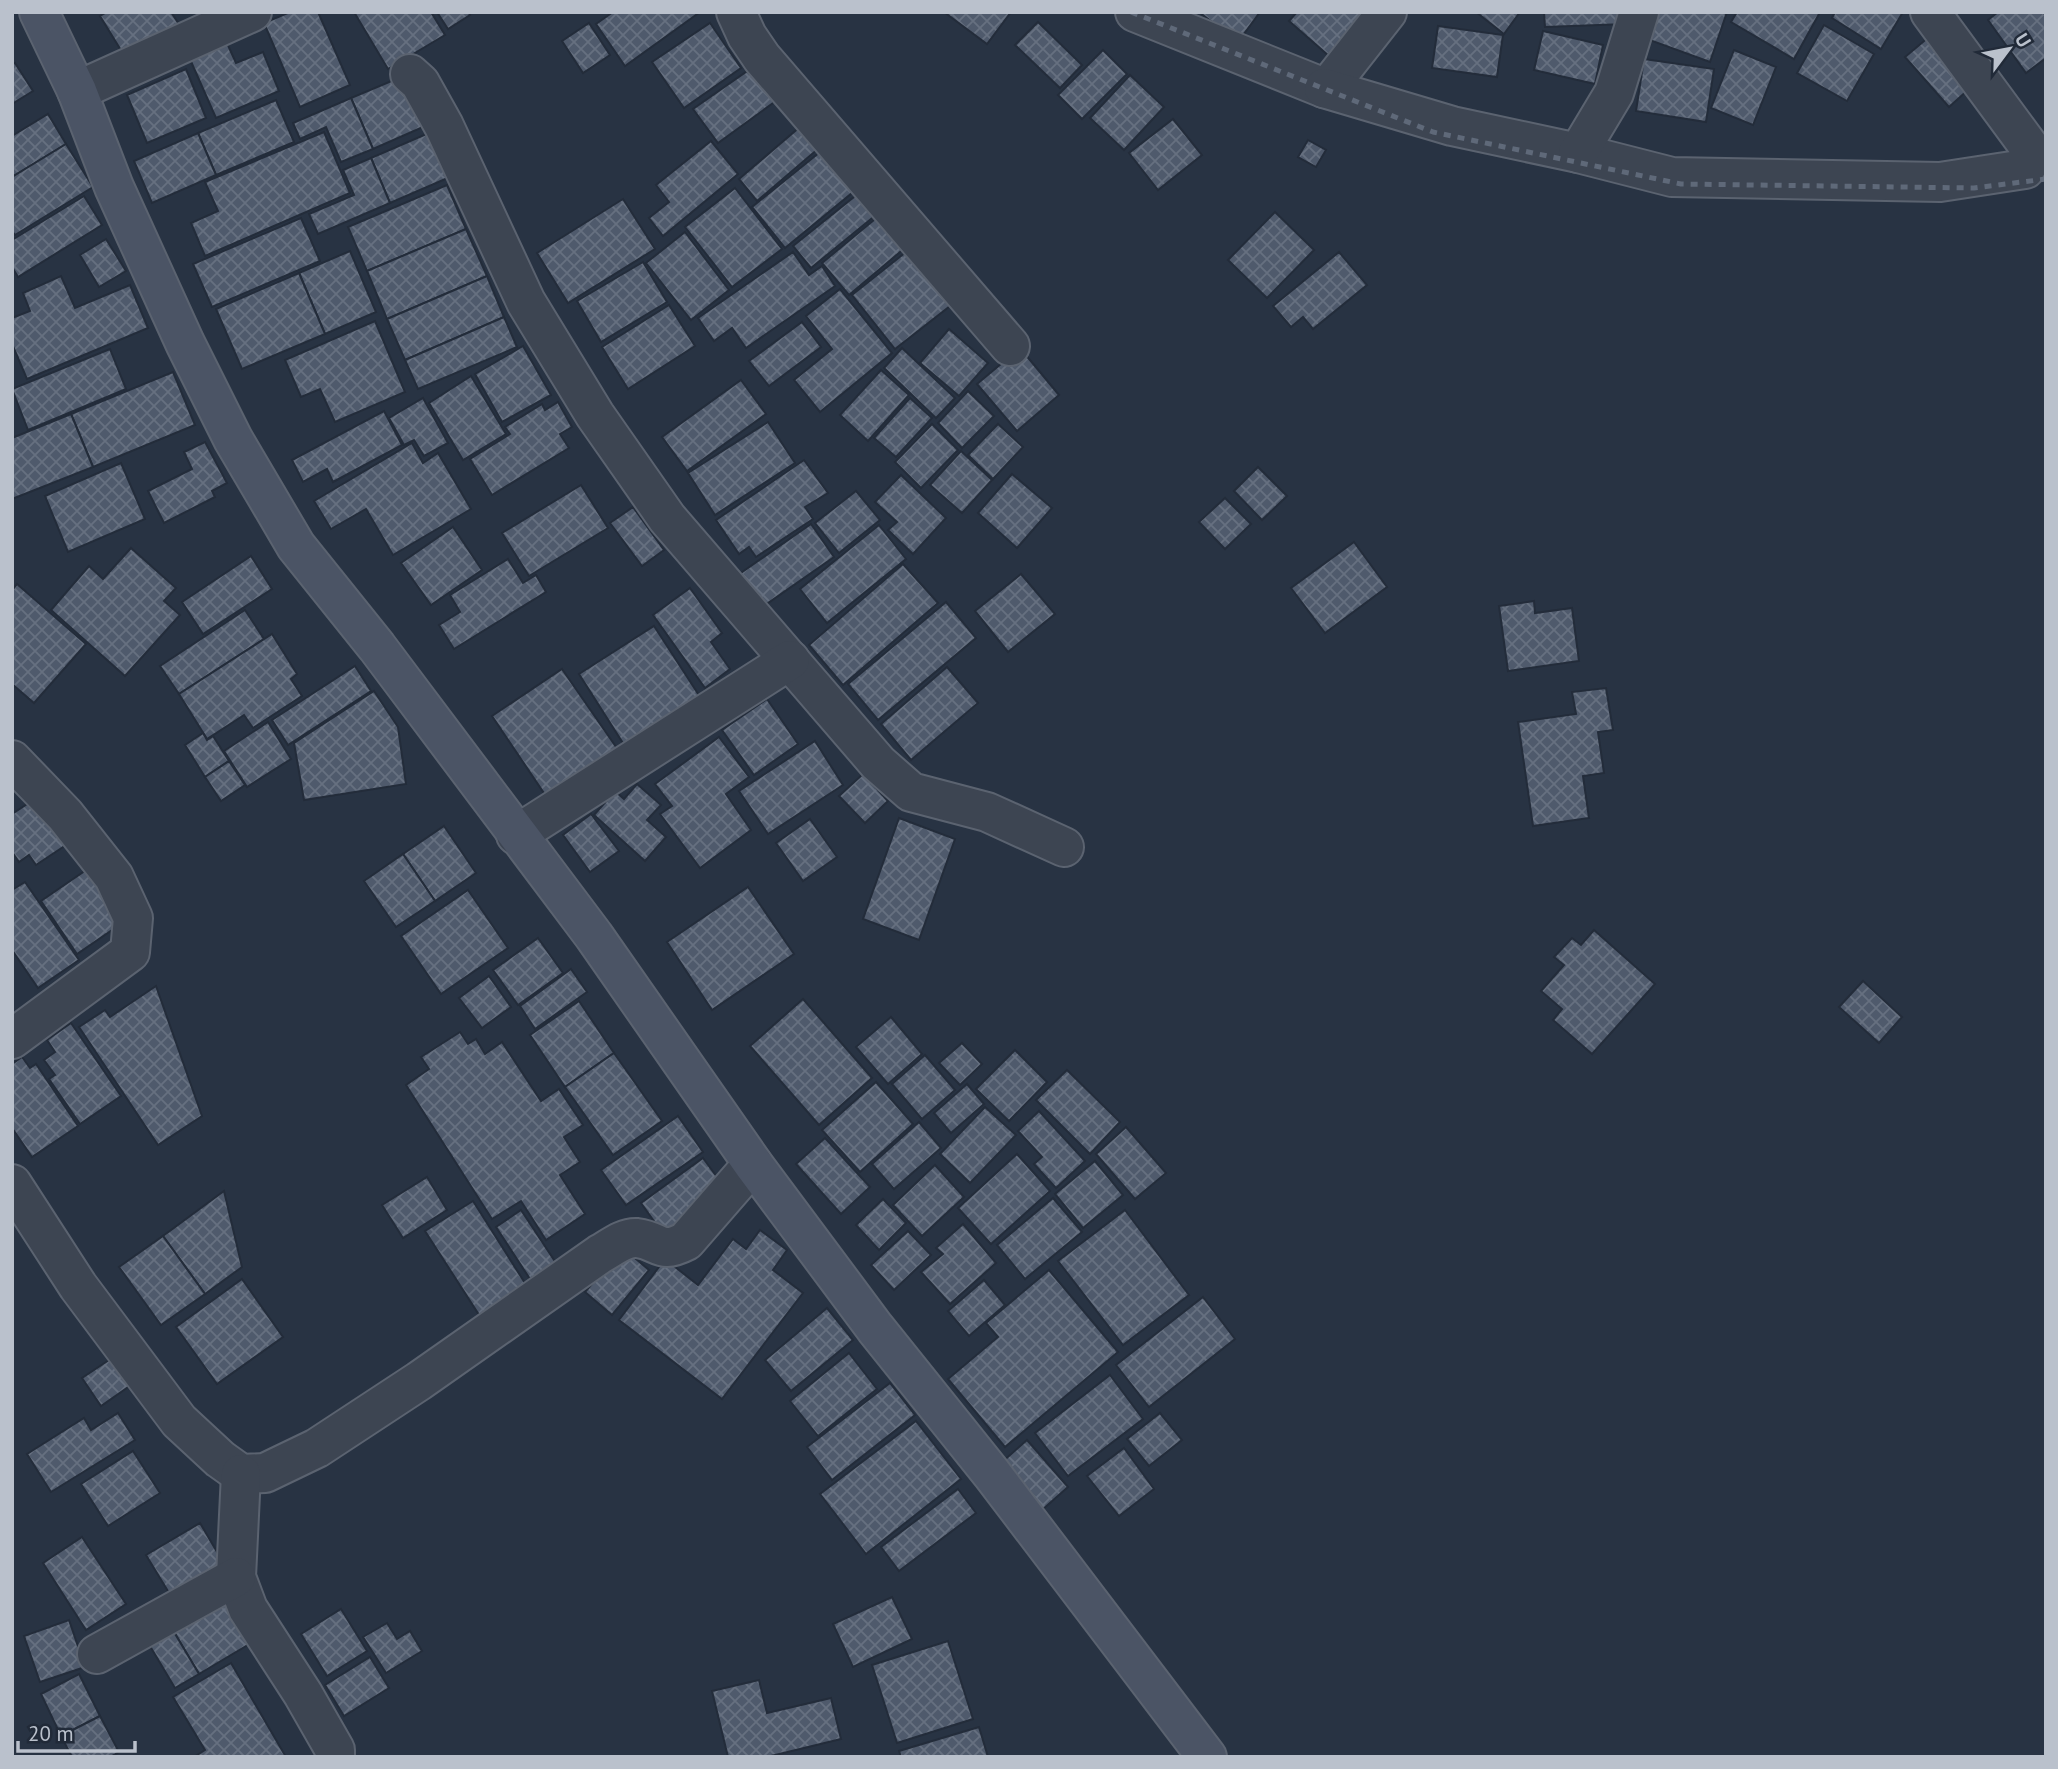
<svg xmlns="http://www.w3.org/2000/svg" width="2058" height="1769" font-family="'PT Sans',sans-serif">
  <defs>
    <pattern id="building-cross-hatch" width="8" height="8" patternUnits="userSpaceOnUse" patternTransform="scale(1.75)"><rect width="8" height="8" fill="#4f5a6c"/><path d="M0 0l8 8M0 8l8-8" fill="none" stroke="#667080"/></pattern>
  </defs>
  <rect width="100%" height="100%" fill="#283343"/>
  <g fill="url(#building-cross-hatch)" stroke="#232c3a" stroke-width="2">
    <polygon points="107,12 171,12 184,32 130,65 100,16"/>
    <polygon points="290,12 318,12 350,85 300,107 264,23"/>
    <polygon points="354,12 431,12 445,35 388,69"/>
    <polygon points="437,12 468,12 470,15 448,29"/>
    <polygon points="613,12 700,12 625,66 596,24"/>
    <polygon points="944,12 1011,12 987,44"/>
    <polygon points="1199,12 1260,12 1238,42"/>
    <polygon points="1297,12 1367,12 1329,56 1289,21"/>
    <polygon points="1476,12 1520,12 1504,34"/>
    <polygon points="1544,12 1625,12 1626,24 1545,27"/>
    <polygon points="1653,12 1727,12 1710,62 1644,38"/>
    <polygon points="1737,12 1816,12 1819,14 1794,59 1731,22"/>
    <polygon points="1835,12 1903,12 1881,49 1832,18"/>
    <polygon points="1998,12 2043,12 2046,16 2046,58 2026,73 1988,20"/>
    <polygon points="1038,22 1082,65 1060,88 1015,45"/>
    <polygon points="589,23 610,55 583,73 562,41"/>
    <polygon points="710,23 741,68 684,108 652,62"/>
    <polygon points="1824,25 1874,54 1847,101 1797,73"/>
    <polygon points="1438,26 1503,35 1497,77 1432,68"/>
    <polygon points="1543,31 1603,45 1595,84 1534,70"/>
    <polygon points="1936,31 1979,80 1949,107 1905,57"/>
    <polygon points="226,41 236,63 263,52 279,91 216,118 189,57"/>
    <polygon points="1103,50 1127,74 1082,119 1058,95"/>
    <polygon points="1734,50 1776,67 1753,125 1711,108"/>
    <polygon points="1644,59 1714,69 1706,122 1636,111"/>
    <polygon points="15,63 33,91 12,104 12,64"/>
    <polygon points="756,65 780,98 718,143 693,109"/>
    <polygon points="186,69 206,118 147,143 127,95"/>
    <polygon points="1130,75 1164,107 1124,150 1090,118"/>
    <polygon points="401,77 423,127 373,149 351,98"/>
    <polygon points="351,98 373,149 341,162 326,127 300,139 293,123"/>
    <polygon points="276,100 294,142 216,175 198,133"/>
    <polygon points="48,114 66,144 12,177 12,136"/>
    <polygon points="1173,119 1202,155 1158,190 1129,153"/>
    <polygon points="801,126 819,148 757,201 739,179"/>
    <polygon points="324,132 350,193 205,256 191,223 218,211 205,182"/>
    <polygon points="431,132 450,177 390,203 371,158"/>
    <polygon points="198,133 216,175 152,203 134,161"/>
    <polygon points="1308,140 1326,150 1316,167 1298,157"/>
    <polygon points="711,141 738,174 663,236 649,218 669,202 656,185"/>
    <polygon points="66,144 93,187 15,235 12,231 12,177"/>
    <polygon points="825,148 858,188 785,248 752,207"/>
    <polygon points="371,158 390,203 318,234 309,214 354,195 343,170"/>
    <polygon points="447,185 466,229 367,271 348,227"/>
    <polygon points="735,188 782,249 732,287 685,227"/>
    <polygon points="864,189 882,210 811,268 793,246"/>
    <polygon points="84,196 102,225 18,277 12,267 12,240"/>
    <polygon points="623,199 655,249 568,303 537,253"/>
    <polygon points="886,210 912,242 849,295 822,263"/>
    <polygon points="1275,212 1314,250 1267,298 1228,260"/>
    <polygon points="301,218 320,261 212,307 193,264"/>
    <polygon points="466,229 487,276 387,319 367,271"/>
    <polygon points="685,232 729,290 691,320 646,263"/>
    <polygon points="106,239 126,271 99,287 80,255"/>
    <polygon points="916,244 959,299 895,349 852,295"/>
    <polygon points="350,251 376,312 325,334 299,273"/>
    <polygon points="793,252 809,275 822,266 835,286 746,348 732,328 714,341 698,318"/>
    <polygon points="1339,252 1367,285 1313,329 1303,317 1291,327 1273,306"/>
    <polygon points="643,262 667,302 601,342 577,301"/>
    <polygon points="299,273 325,334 242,369 216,309"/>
    <polygon points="61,276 75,308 130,285 148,328 27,379 12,344 12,318 30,311 23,293"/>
    <polygon points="487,276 504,317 405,360 387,319"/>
    <polygon points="840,289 892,353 820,412 794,380 832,349 806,316"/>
    <polygon points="669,305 695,346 628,389 602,347"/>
    <polygon points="504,317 517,347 418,389 405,360"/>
    <polygon points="375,321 405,392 335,422 320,389 301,397 285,360"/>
    <polygon points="802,322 821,347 769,386 749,361"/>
    <polygon points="949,329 988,363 959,396 920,363"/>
    <polygon points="523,346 551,395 502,422 475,374"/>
    <polygon points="902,348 955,398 936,418 884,368"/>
    <polygon points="1020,348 1059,395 1017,431 977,384"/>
    <polygon points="110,349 126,389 28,430 12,389"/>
    <polygon points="881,370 909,395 868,441 840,415"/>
    <polygon points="173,372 195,425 93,467 71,414"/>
    <polygon points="471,376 506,434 463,460 429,403"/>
    <polygon points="741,380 766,414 687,471 662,437"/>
    <polygon points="968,391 994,416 962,448 938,423"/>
    <polygon points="423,398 448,443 424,456 414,440 404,445 389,418"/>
    <polygon points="910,398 932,418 896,457 874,438"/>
    <polygon points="558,402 572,427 560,434 569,448 492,495 470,459 510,434 505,427 542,404 545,410"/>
    <polygon points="384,411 402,445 333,482 327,469 303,482 292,460"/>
    <polygon points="71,414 93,467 12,499 12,438"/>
    <polygon points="768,422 795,463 715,515 688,473"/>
    <polygon points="932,424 958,450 921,488 895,462"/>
    <polygon points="998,424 1023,447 993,479 968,455"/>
    <polygon points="205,442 227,483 212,491 215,497 164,523 148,491 192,469 184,452"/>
    <polygon points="412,443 423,463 438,453 471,509 393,555 366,509 331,529 314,501"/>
    <polygon points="961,451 992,480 962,513 930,485"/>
    <polygon points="804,460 828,493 805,507 813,519 756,557 749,547 739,554 716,520"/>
    <polygon points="121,463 145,519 68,552 45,496"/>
    <polygon points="1258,467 1287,496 1262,520 1234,491"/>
    <polygon points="1012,474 1052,508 1017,548 978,513"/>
    <polygon points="901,475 946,518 913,554 888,530 897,522 875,502"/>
    <polygon points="581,485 608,528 529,576 502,533"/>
    <polygon points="856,491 880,520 839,553 815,523"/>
    <polygon points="1225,498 1251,524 1225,549 1199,522"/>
    <polygon points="633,507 664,550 642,566 610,523"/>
    <polygon points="811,524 834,557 761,608 738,575"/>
    <polygon points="879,525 906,559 827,623 800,589"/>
    <polygon points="453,527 482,570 431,605 401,563"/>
    <polygon points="1354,542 1387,587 1325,633 1291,588"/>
    <polygon points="131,548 176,588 164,601 180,615 125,676 51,610 89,566 103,579"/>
    <polygon points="251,556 272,589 203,634 182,602"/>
    <polygon points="508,559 523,583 536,575 546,592 454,649 439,625 460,612 450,595"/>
    <polygon points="903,564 938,603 843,685 809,645"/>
    <polygon points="1021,574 1055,614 1008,652 975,611"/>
    <polygon points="17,584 86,644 34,703 12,684 12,590"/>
    <polygon points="690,588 722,633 711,642 730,669 705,688 653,615"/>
    <polygon points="1534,601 1535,613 1572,608 1579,661 1508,671 1499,606"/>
    <polygon points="946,602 976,638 878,720 848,684"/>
    <polygon points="245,610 264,639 179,694 160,666"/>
    <polygon points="654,626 704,703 628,751 579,674"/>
    <polygon points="272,634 297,674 291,679 302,696 253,728 244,715 207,739 179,694"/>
    <polygon points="355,666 371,691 288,745 272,720"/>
    <polygon points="947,667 978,703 911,760 881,724"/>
    <polygon points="562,669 623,757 552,805 492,716"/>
    <polygon points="1606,688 1613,730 1598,732 1604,773 1583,776 1589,818 1533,826 1518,722 1576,714 1572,692"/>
    <polygon points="374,691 398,727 406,784 304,800 294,743"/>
    <polygon points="767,699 798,744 754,775 722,730"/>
    <polygon points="268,722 291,759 247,787 224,751"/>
    <polygon points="203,733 207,740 213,736 229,761 205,777 185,745"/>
    <polygon points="719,737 749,777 726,794 751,830 700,868 660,814 672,806 655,784"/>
    <polygon points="815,741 843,785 768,834 739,791"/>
    <polygon points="229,761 245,785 221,801 205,777"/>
    <polygon points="863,774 888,801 865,823 839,796"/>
    <polygon points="637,784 661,805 647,820 666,837 645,861 594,815 615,791 624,799"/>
    <polygon points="38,797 69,843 36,865 29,855 19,862 12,852 12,814"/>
    <polygon points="591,814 619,851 590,872 563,835"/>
    <polygon points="899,818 955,839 919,940 863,919"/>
    <polygon points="810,819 837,857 803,881 776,843"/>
    <polygon points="444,826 476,873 435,901 403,854"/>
    <polygon points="403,854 435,901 396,927 364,881"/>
    <polygon points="95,864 131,917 77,954 41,901"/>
    <polygon points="25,882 79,960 38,988 12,950 12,890"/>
    <polygon points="748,887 794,954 712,1010 667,942"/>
    <polygon points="468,890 508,948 441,994 401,936"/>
    <polygon points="1594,930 1655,984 1592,1054 1553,1020 1562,1009 1541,991 1564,965 1554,957 1572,938 1581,945"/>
    <polygon points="538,938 563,973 518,1005 493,970"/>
    <polygon points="571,969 587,992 535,1029 520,1006"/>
    <polygon points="489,976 511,1007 482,1028 459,998"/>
    <polygon points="1863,981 1902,1017 1879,1043 1839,1007"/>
    <polygon points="156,986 202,1116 158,1145 79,1027 105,1010 110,1017"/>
    <polygon points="803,999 872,1078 819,1125 750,1046"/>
    <polygon points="579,1001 614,1053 565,1087 530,1035"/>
    <polygon points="891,1017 922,1054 888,1084 856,1047"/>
    <polygon points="71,1023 121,1096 80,1124 49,1079 55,1075 44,1060 55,1052 47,1040"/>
    <polygon points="460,1032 468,1044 476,1039 485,1054 502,1042 541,1101 559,1089 583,1125 564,1137 580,1162 560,1175 585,1214 546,1240 521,1201 492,1219 406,1085 429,1069 421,1057"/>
    <polygon points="962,1043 982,1064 960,1085 939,1063"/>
    <polygon points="1015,1050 1047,1082 1009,1121 976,1089"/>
    <polygon points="614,1053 662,1121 613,1155 565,1087"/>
    <polygon points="925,1055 955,1090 922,1119 892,1084"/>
    <polygon points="22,1057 30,1068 36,1064 78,1126 32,1157 12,1128 12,1064"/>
    <polygon points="1067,1070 1120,1122 1090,1154 1036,1100"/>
    <polygon points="876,1082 913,1124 860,1172 822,1130"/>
    <polygon points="967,1084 984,1104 951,1133 934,1113"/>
    <polygon points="985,1107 1016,1135 970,1183 940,1154"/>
    <polygon points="1039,1111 1085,1161 1056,1188 1034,1164 1042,1157 1018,1131"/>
    <polygon points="678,1116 703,1152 626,1205 601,1170"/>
    <polygon points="919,1122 941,1148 894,1189 872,1164"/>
    <polygon points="1126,1127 1166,1173 1135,1199 1096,1154"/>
    <polygon points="825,1138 870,1187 841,1214 796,1164"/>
    <polygon points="1017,1154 1050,1191 991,1244 958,1208"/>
    <polygon points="703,1158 728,1192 666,1238 641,1203"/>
    <polygon points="1095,1161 1123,1195 1083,1228 1055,1194"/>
    <polygon points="935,1165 964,1197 922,1236 893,1205"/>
    <polygon points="427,1177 447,1210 403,1238 382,1205"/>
    <polygon points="224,1191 242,1267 205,1294 163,1236"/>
    <polygon points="1053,1198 1082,1232 1025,1279 997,1245"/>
    <polygon points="883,1199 906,1223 879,1250 856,1225"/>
    <polygon points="473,1201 530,1291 483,1321 425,1231"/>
    <polygon points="521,1210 556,1263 530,1279 496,1227"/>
    <polygon points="1125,1210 1189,1295 1123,1345 1058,1261"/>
    <polygon points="963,1224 996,1263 950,1304 921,1272 943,1254 936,1248"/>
    <polygon points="760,1230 787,1250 773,1270 803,1293 722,1399 619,1320 665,1259 698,1285 733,1239 746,1249"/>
    <polygon points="908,1231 931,1255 894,1290 871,1265"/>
    <polygon points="163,1236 205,1294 161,1325 119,1267"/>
    <polygon points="623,1248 649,1270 612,1315 585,1292"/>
    <polygon points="1049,1270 1118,1352 1005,1447 948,1379 998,1337 986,1323"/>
    <polygon points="242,1279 283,1337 217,1384 176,1327"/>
    <polygon points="984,1280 1005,1305 969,1336 948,1311"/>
    <polygon points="1203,1297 1235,1339 1149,1407 1116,1365"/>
    <polygon points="827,1308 853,1340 791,1391 765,1360"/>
    <polygon points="849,1353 877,1389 818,1436 790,1401"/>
    <polygon points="112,1358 131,1385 101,1406 82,1378"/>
    <polygon points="1110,1375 1143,1419 1068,1476 1035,1433"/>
    <polygon points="890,1383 915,1415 832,1480 807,1447"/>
    <polygon points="118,1413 135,1440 51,1492 27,1454 84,1418 91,1430"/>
    <polygon points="1160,1413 1182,1440 1149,1466 1127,1439"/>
    <polygon points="916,1421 961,1479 866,1554 820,1494"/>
    <polygon points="1027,1440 1068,1487 1042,1510 1001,1463"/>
    <polygon points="1124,1448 1154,1489 1119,1516 1087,1476"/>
    <polygon points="133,1451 160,1493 108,1526 81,1484"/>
    <polygon points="958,1489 976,1513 899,1571 881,1547"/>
    <polygon points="200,1523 230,1574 177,1606 146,1555"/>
    <polygon points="82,1537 126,1604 86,1630 43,1563"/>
    <polygon points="226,1587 258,1639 199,1674 168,1622"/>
    <polygon points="892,1597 912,1639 853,1667 833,1624"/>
    <polygon points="341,1609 367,1651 327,1676 301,1634"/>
    <polygon points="69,1620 85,1667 40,1682 24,1636"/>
    <polygon points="168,1622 199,1674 175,1688 144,1636"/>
    <polygon points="387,1623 397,1639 410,1631 422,1651 386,1673 363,1637"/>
    <polygon points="948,1641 973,1719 897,1743 872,1665"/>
    <polygon points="370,1657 389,1688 344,1716 325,1685"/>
    <polygon points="231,1663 286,1757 194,1757 205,1750 173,1697"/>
    <polygon points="79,1674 100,1716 61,1736 41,1694"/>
    <polygon points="759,1680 767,1713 831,1698 841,1739 767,1757 728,1757 712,1691"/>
    <polygon points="100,1716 119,1752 110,1757 72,1757 61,1736"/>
    <polygon points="979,1727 988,1757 901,1757 899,1751"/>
  </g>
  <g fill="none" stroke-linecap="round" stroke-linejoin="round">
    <defs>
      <g id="street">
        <polyline points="736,12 747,36 762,58 1010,346"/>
        <polyline points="1135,12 1324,88 1332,82 1387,12"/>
        <polyline points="410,74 420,83 444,126 526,302 595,415 667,518 878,763 911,792 987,812 1064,847"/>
        <polyline points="1324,88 1452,126 1578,153 1672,177 1940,182 2025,169 2032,158 2033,152 1930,12"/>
        <polyline points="77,91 252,12"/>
        <polyline points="1578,153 1614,93 1639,12"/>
        <polyline points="12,760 65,815 114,877 133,918 130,952 12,1039"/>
        <polyline points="516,835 790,660"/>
        <path d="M12 1184 78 1286 179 1421 220 1459 241 1474 265 1473 317 1448 419 1381 600 1254C611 1248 624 1237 637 1238 661 1241 659 1255 686 1241L753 1164"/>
        <polyline points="241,1474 236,1577 248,1609 303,1694 335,1750 335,1757"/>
        <polyline points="97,1654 236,1577"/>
      </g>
      <polyline id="secondary" points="39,12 77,91 114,187 185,343 233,439 296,546 377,647 594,936 753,1164 875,1328 992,1474 1207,1757"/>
    </defs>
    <use href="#street" stroke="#5b6370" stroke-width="42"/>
    <use href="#secondary" stroke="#5b6370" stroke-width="42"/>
    <use href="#street" stroke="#3d4552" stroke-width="38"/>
    <use href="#secondary" stroke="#4b5465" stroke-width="38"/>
    <polyline stroke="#5f6979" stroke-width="5" stroke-dasharray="7 7" stroke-linecap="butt" points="1131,12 1433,132 1681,184 1974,188 2046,179"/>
  </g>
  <rect width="2058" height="1769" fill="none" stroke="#bac1cc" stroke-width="28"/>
  <g transform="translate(2009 49) rotate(58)" stroke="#212a38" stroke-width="5" paint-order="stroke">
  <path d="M0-5L12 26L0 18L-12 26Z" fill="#bac1cc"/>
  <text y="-10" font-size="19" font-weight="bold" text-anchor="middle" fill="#bac1cc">U</text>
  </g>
  <path d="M18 1741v10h117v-10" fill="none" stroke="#bac1cc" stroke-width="3.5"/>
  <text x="28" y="1741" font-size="21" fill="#bac1cc" stroke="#212a38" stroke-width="5" paint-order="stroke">20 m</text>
</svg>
